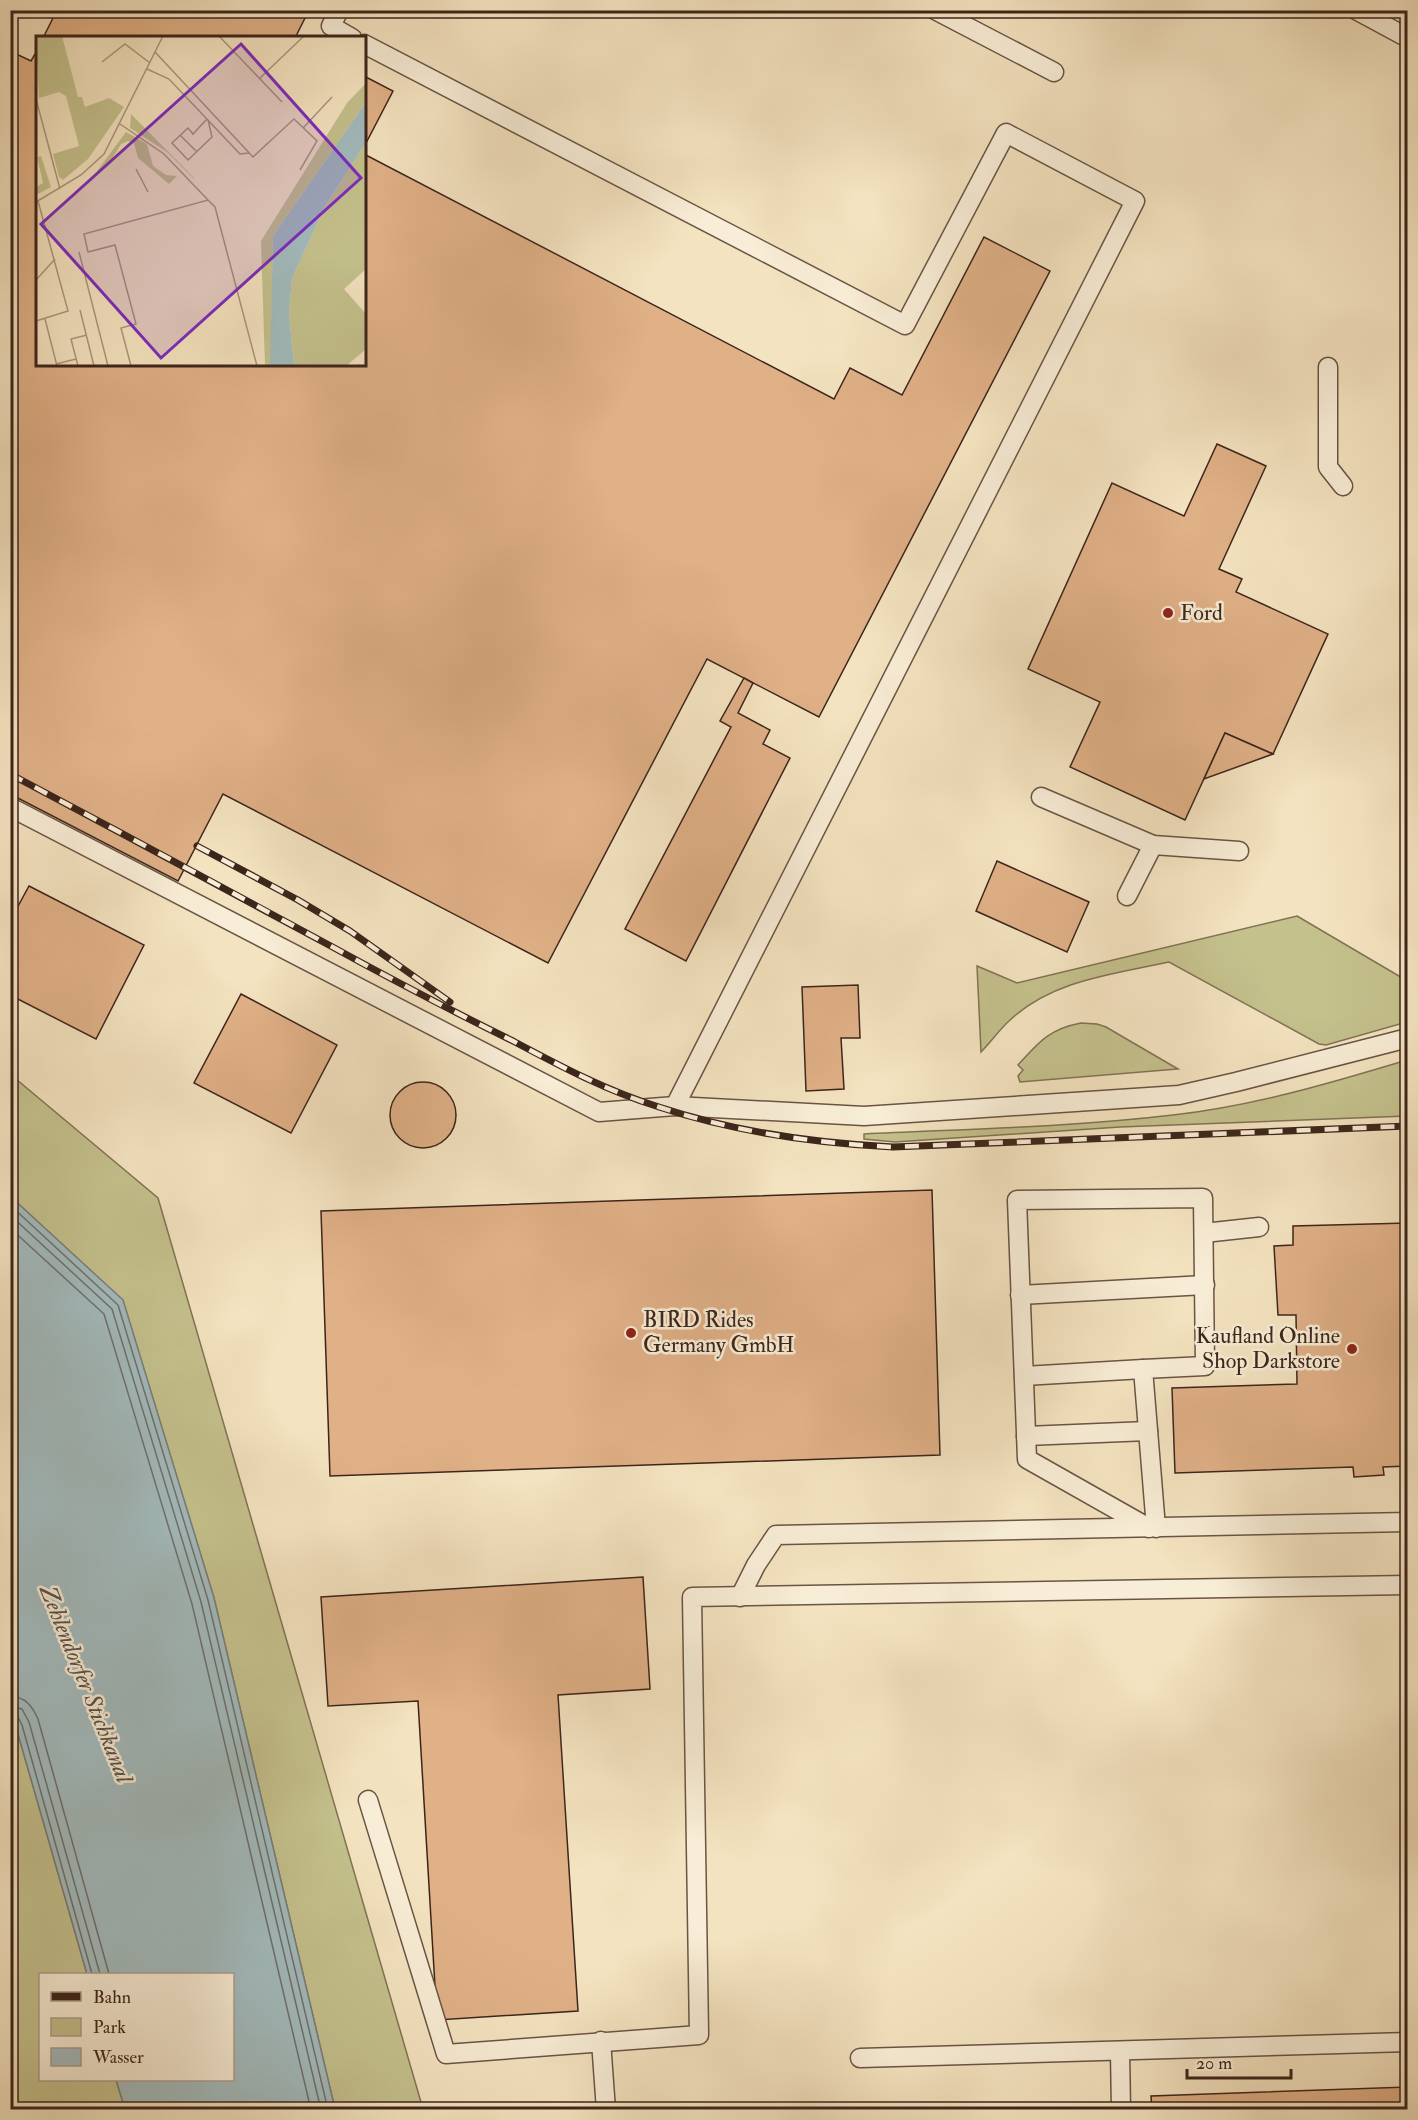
<svg xmlns="http://www.w3.org/2000/svg" width="1418" height="2120" font-family="'IM FELL Double Pica',serif">
  <rect width="100%" height="100%" fill="#f4e3c0"/>
  <filter id="stains"><feTurbulence type="fractalNoise" baseFrequency=".00333" numOctaves="4"/><feColorMatrix values="0 0 0 0 .2 0 0 0 0 .09 0 0 0 0 .02 0 0 0 .5 -.17"/></filter>
  <radialGradient id="worn" r=".72"><stop offset=".6" stop-color="#630" stop-opacity="0"/><stop offset="1" stop-color="#630" stop-opacity=".3"/></radialGradient>
  <g fill="#c4c18d" stroke="#807354" stroke-width="1.5">
    <path d="M1297 916 1404 979 1407 976V1022L1326 1045 1319 1044 1169 962C1114 974 1052 980 1009 1021 999 1030 991 1042 981 1052L977 966 1017 983Z"/>
    <path d="M1081 1023 1097 1024 1106 1027 1178 1069 1020 1082 1018 1076 1023 1070 1018 1065C1039 1042 1049 1029 1081 1023Z"/>
    <path d="M1407 1060V1116L1120 1127 895 1142 864 1139V1134C967 1129 1071 1127 1173 1115 1253 1106 1331 1083 1407 1060Z"/>
    <polygon points="10,1074 158,1198 423,2109 335,2109 214,1598 123,1301 11,1197"/>
    <polygon points="10,1713 16,1727 87,1974 40,1974 40,2080 116,2080 125,2109 11,2109"/>
  </g>
  <polygon fill="#a2bbbe" stroke="#797f7d" stroke-width="1.5" points="11,1197 123,1300 214,1598 335,2109 125,2109 116,2080 232,2080 232,1974 87,1974 16,1727 11,1713"/>
  <g fill="none" stroke-linecap="round" stroke-linejoin="round">
    <g stroke="#6f706c" stroke-width="1.5">
      <polyline points="10,1205 118,1305 208,1600 328,2110"/>
      <polyline points="10,1215 112,1309 201,1602 321,2110"/>
      <polyline points="10,1228 104,1314 192,1604 311,2110"/>
      <path d="M10 1696C26 1697 32 1706 38 1719L109 1974"/>
      <polyline points="10,1706 22,1709 29,1722 100,1974"/>
      <polyline points="10,1713 17,1715 22,1725 92,1974"/>
    </g>
  </g>
  <g fill="#e0b087" stroke="#3c251b" stroke-width="1.5">
    <polygon points="57,10 309,10 295,38 43,38"/>
    <polygon points="38,49 38,364 364,364 364,154 834,399 850,368 902,395 984,237 1050,271 819,717 707,659 548,963 223,794 178,881 10,794 10,51 31,61"/>
    <polygon points="364,76 393,91 364,147"/>
    <polygon points="1217,444 1266,466 1219,569 1242,579 1236,592 1328,634 1273,754 1225,733 1185,820 1070,767 1100,702 1028,669 1112,483 1184,516"/>
    <polygon points="744,678 753,683 738,713 770,730 763,744 790,758 686,961 625,929 731,727 720,721"/>
    <polygon points="1225,733 1273,754 1204,779"/>
    <polygon points="997,861 1089,902 1067,952 976,911"/>
    <polygon points="29,886 144,945 96,1039 10,995 10,921"/>
    <polygon points="858,985 860,1038 841,1038 844,1089 806,1091 802,987"/>
    <polygon points="241,994 337,1045 291,1133 194,1083"/>
    <circle cx="423" cy="1115" r="33"/>
    <polygon points="932,1190 940,1455 330,1476 321,1211"/>
    <polygon points="1408,1223 1408,1466 1383,1467 1384,1475 1354,1477 1353,1467 1175,1473 1172,1388 1297,1384 1296,1315 1278,1315 1274,1246 1293,1245 1293,1226"/>
    <polygon points="643,1577 650,1689 558,1695 578,2011 437,2020 418,1701 328,1706 321,1597"/>
    <polygon points="1408,2087 1408,2110 1152,2110 1151,2096"/>
  </g>
  <g fill="none" stroke-linecap="round" stroke-linejoin="round">
    <defs>
      <g id="service">
        <polyline points="339,10 331,26 352,38"/>
        <polyline points="935,10 1054,72"/>
        <polyline points="1356,10 1408,38"/>
        <polyline points="1328,367 1328,467 1343,486"/>
        <polyline points="1041,797 1153,845 1239,851"/>
        <polyline points="10,807 599,1112 675,1106 1135,201 1006,133 905,325 364,44"/>
        <polyline points="1127,896 1153,845"/>
        <polyline points="675,1106 864,1116 1179,1095 1236,1082 1408,1038"/>
        <polyline points="1204,1233 1259,1227"/>
        <polyline points="1020,1295 1205,1285"/>
        <polyline points="1024,1376 1143,1369"/>
        <polyline points="1026,1436 1148,1431"/>
        <polyline points="1149,1528 1027,1459 1017,1200 1203,1198 1205,1366 1143,1369 1156,1528"/>
        <polyline points="740,1597 756,1565 776,1535 1408,1522"/>
        <polyline points="368,1800 446,2054 699,2035 692,1597 1408,1585"/>
        <polyline points="601,2041 606,2110"/>
        <polyline points="1120,2051 1121,2110"/>
        <polyline points="860,2058 1408,2042"/>
      </g>
    </defs>
    <use href="#service" stroke="#6a5444" stroke-width="21"/>
    <use href="#service" stroke="#f8edd6" stroke-width="18"/>
    <defs>
      <g id="rail">
        <path d="M10 774C116 830 222 887 327 944 389 978 450 1010 513 1041 560 1066 607 1091 659 1107 735 1132 813 1143 893 1147L1408 1126"/>
        <polyline points="197,846 298,900 350,931 450,1002"/>
      </g>
    </defs>
    <use href="#rail" stroke="#3c251b" stroke-width="7"/>
    <use href="#rail" stroke="#f8edd6" stroke-width="4.5" stroke-dasharray="14" stroke-linecap="butt"/>
  </g>
  <g fill="#8f2418" stroke="#f8edd6" stroke-width="2">
    <circle cx="1168" cy="613" r="6"/>
    <circle cx="631" cy="1333" r="6"/>
    <circle cx="1352" cy="1349" r="6"/>
  </g>
  <g text-anchor="middle" dominant-baseline="central" stroke-width="5" stroke-linejoin="round" paint-order="stroke">
    <g font-size="22" fill="#3c251b" stroke="#f8edd6" text-anchor="start">
      <text x="1180" y="613">Ford</text>
      <text x="643" y="1320">BIRD Rides<tspan x="643" dy="25">Germany GmbH</tspan></text>
      <text x="1340" y="1336" text-anchor="end">Kaufland Online<tspan x="1340" dy="25">Shop Darkstore</tspan></text>
    </g>
    <g font-size="24" font-style="italic" fill="#5b524c" stroke="#f8edd6">
      <text transform="translate(86 1684) rotate(68)">Zehlendorfer Stichkanal</text>
    </g>
  </g>
  <g transform="translate(36 36)">
    <rect width="330" height="330" fill="#f4e3c0"/>
    <path d="M0 0H26L42 61H46L49 71 73 62 88 71 52 123 27 144 23 141 17 118 43 110 30 60 23 56 3 62ZM330 47V66L237 200 235 319 234 330H229L225 205 311 67ZM95 78 157 141 159 144 131 116 94 92ZM90 96 111 108 117 130 130 139 141 140 133 148 102 122 98 107 92 105 85 108 76 123 53 146ZM330 106V233L308 253 330 278V313L310 330H258L253 277 256 243 287 174ZM5 120 15 151 0 159V151L7 147 1 121Z" fill="#c4c18d"/>
    <path d="M330 66V106L287 174 256 243 253 277 258 330H234L237 200Z" fill="#a2bbbe"/>
    <path fill="none" stroke="#aa977e" stroke-width="1.5" d="M183 0 246 66M119 16 217 121 258 83 281 105 264 134M66 26 89 8 114 27M111 33 133 43 204 118 213 117M224 42 268 0M0 63 24 153M171 83 157 98 152 92 136 107 152 124 176 101 172 84M84 88 128 118 172 164M267 92 296 61M144 99 161 116M100 133 112 156M0 166 45 139 68 118 127 0M43 216 72 330M0 244 19 223M44 274 58 330M9 283 21 330M0 285 32 275 2 165M20 328 40 323M42 330 35 303 51 299M95 330 85 292 100 288 79 209 52 216 48 198 172 164 179 171 221 330"/>
    <path fill="#7b2cbf" fill-opacity="0.15" stroke="#7b2cbf" stroke-width="3" d="M205 8 325 142 125 322 5 188Z"/>
    <rect width="330" height="330" fill="none" stroke="#3c251b" stroke-width="3"/>
  </g>
  <rect width="1418" height="2120" fill="none" stroke="#f4e3c0" stroke-width="36"/>
  <rect x="12" y="12" width="1394" height="2096" fill="none" stroke="#3c251b" stroke-width="3"/>
  <rect x="18" y="18" width="1382" height="2084" fill="none" stroke="#3c251b" stroke-width="1.5"/>
  <rect x="39" y="1973" width="195" height="108" fill="#f8edd6" stroke="#ad9d8b" stroke-width="1.5"/>
  <rect x="51" y="1992" width="30" height="9" fill="#3c251b" stroke="#ad9d8b" stroke-width="1.5"/>
  <text x="93" y="2003" font-size="18" fill="#3c251b">Bahn</text>
  <rect x="51" y="2018" width="30" height="18" fill="#c4c18d" stroke="#ad9d8b" stroke-width="1.5"/>
  <text x="93" y="2033" font-size="18" fill="#3c251b">Park</text>
  <rect x="51" y="2048" width="30" height="18" fill="#a2bbbe" stroke="#ad9d8b" stroke-width="1.5"/>
  <text x="93" y="2063" font-size="18" fill="#3c251b">Wasser</text>
  <path d="M1187 2069v9h104v-9" fill="none" stroke="#3c251b" stroke-width="3"/>
  <text x="1196" y="2069" font-size="18" fill="#3c251b" stroke="#f8edd6" stroke-width="4.5" paint-order="stroke">20 m</text>
  <rect width="100%" height="100%" filter="url(#stains)"/>
  <rect width="100%" height="100%" fill="url(#worn)"/>
</svg>
